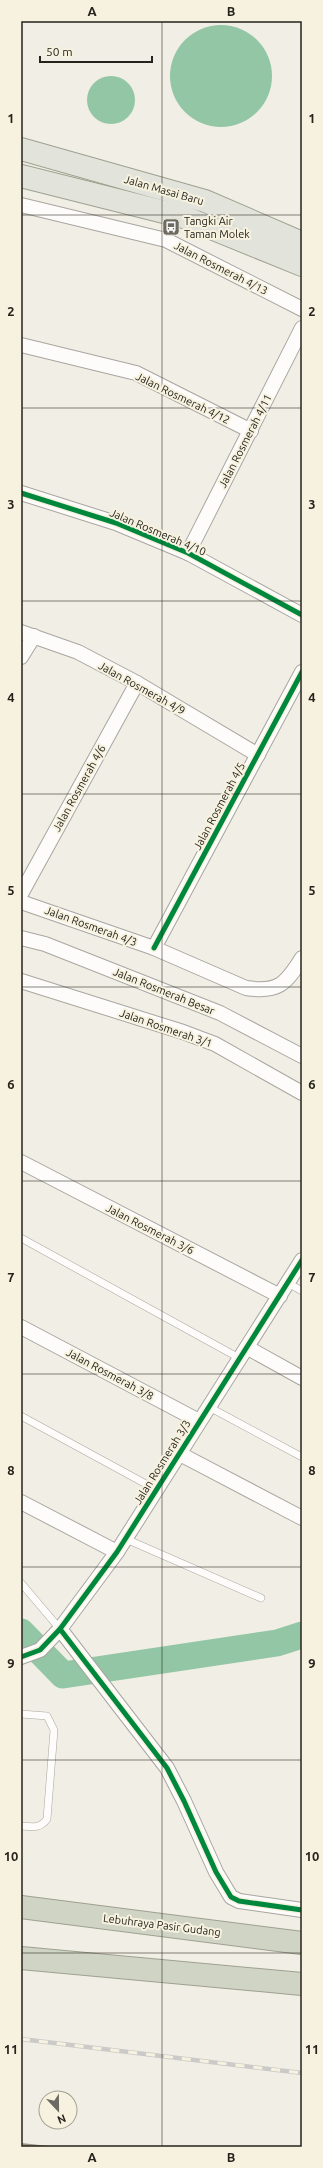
<svg xmlns="http://www.w3.org/2000/svg" width="323" height="2168" font-family="Ubuntu,sans-serif">
  <rect width="100%" height="100%" fill="#f1eee5"/>
  <g fill="#92c6a4">
    <circle cx="221" cy="76" r="51"/>
    <circle cx="111" cy="100" r="24"/>
  </g>
  <g fill="none" stroke-linecap="round" stroke-linejoin="round">
    <polyline stroke="#92c6a4" stroke-width="27" points="21,1632 63,1675 277,1643 302,1635"/>
  </g>
  <polygon fill="#9a8e7d" points="21,2143 49,2146 49,2147 21,2147"/>
  <g fill="none" stroke-linecap="round" stroke-linejoin="round">
    <defs>
      <g id="lane">
        <polyline points="21,1238 241,1359"/>
        <polyline points="288,1283 302,1291"/>
        <polyline points="209,1407 302,1457"/>
        <polyline points="21,1416 157,1490"/>
        <polyline points="126,1539 261,1598"/>
        <polyline points="21,1583 60,1629"/>
        <path d="M21 1714 47 1716 54 1730 47 1819C40 1829 32 1827 21 1826"/>
      </g>
      <g id="street">
        <polyline points="21,205 166,240 302,309"/>
        <polyline points="21,345 136,373 251,431"/>
        <polyline points="21,493 116,523 188,553 302,615"/>
        <polyline points="188,553 302,328"/>
        <polyline points="21,632 78,652 137,683 258,755"/>
        <polyline points="21,657 34,636"/>
        <polyline points="21,894 137,683"/>
        <path d="M21 902 154 948 246 988C278 993 286 984 302 958"/>
        <polyline points="21,938 45,944 220,1013 302,1056"/>
        <polyline points="154,948 302,672"/>
        <polyline points="21,981 183,1032 215,1044 302,1093"/>
        <polyline points="21,1162 280,1296"/>
        <polyline points="21,1327 199,1421"/>
        <polyline points="248,1348 302,1378"/>
        <polyline points="180,1454 302,1518"/>
        <polyline points="21,1502 117,1552"/>
        <polyline points="60,1629 167,1768 184,1801 216,1872 231,1897 239,1901 302,1910"/>
        <polyline points="21,1657 40,1650 60,1629 117,1552 302,1260"/>
      </g>
      <g id="primary">
        <polyline points="21,149 205,201 302,243"/>
        <polyline points="21,176 184,217 302,265"/>
      </g>
      <g id="highway">
        <polyline points="21,1907 302,1943"/>
        <polyline points="21,1958 302,1984"/>
      </g>
    </defs>
    <use href="#lane" stroke="#a8a69f" stroke-width="8"/>
    <use href="#street" stroke="#a8a69f" stroke-width="16"/>
    <use href="#primary" stroke="#9ea18f" stroke-width="24"/>
    <use href="#highway" stroke="#9ea18f" stroke-width="24"/>
    <use href="#lane" stroke="#fdfcfb" stroke-width="7"/>
    <use href="#street" stroke="#fdfcfb" stroke-width="14"/>
    <use href="#primary" stroke="#e2e4db" stroke-width="22"/>
    <use href="#highway" stroke="#d0d4c5" stroke-width="22"/>
    <defs>
      <polyline id="rail" points="21,2039 302,2073"/>
    </defs>
    <use href="#rail" stroke="#cbcac8" stroke-width="4.5"/>
    <use href="#rail" stroke="#f7f2df" stroke-width="3" stroke-dasharray="9" stroke-linecap="butt"/>
    <defs>
      <g id="cycleway">
        <polyline points="21,493 116,523 188,553 302,615"/>
        <polyline points="154,948 302,672"/>
        <polyline points="60,1629 167,1768 184,1801 216,1872 231,1897 239,1901 302,1910"/>
        <polyline points="21,1657 40,1650 60,1629 117,1552 302,1260"/>
      </g>
    </defs>
    <use href="#cycleway" stroke="#f7f2df" stroke-width="8"/>
    <use href="#cycleway" stroke="#00873e" stroke-width="5"/>
  </g>
  <path fill="none" stroke="#25231c" stroke-width="1" stroke-opacity="0.55" d="M162 21V2147M21 215H302M21 408H302M21 601H302M21 794H302M21 987H302M21 1181H302M21 1374H302M21 1567H302M21 1760H302M21 1953H302"/>
  <defs>
    <symbol id="bus-square" viewBox="-11 -11 22 22"><rect x="-9" y="-9" width="18" height="18" rx="4" fill="#6c6a62" stroke="#f7f2df"/><path d="M-5-6H5V4H4V6H2V4H-2V6H-4V4H-5ZM-3.5-4V0h7V-4ZM-3.5 1.2v1.5H-2V1.2ZM2 1.2v1.5H3.5V1.2Z" fill="#fff"/></symbol>
  </defs>
  <g fill-rule="evenodd">
    <use href="#bus-square" x="161" y="217" width="20" height="20"/>
  </g>
  <g text-anchor="middle" dominant-baseline="central" stroke-width="4" stroke-linejoin="round" paint-order="stroke">
    <g font-size="11" fill="#25231c" stroke="#f7f2df">
      <text transform="translate(164 190) rotate(16)">Jalan Masai Baru</text>
      <text transform="translate(221 268) rotate(27)">Jalan Rosmerah 4/13</text>
      <text transform="translate(183 398) rotate(26)">Jalan Rosmerah 4/12</text>
      <text transform="translate(245 441) rotate(-63)">Jalan Rosmerah 4/11</text>
      <text transform="translate(158 532) rotate(23)">Jalan Rosmerah 4/10</text>
      <text transform="translate(142 688) rotate(29)">Jalan Rosmerah 4/9</text>
      <text transform="translate(79 788) rotate(-61)">Jalan Rosmerah 4/6</text>
      <text transform="translate(219 806) rotate(-62)">Jalan Rosmerah 4/5</text>
      <text transform="translate(91 926) rotate(20)">Jalan Rosmerah 4/3</text>
      <text transform="translate(164 991) rotate(22)">Jalan Rosmerah Besar</text>
      <text transform="translate(166 1028) rotate(19)">Jalan Rosmerah 3/1</text>
      <text transform="translate(150 1229) rotate(27)">Jalan Rosmerah 3/6</text>
      <text transform="translate(110 1374) rotate(28)">Jalan Rosmerah 3/8</text>
      <text transform="translate(162 1462) rotate(-58)">Jalan Rosmerah 3/3</text>
      <text transform="translate(162 1925) rotate(7)">Lebuhraya Pasir Gudang</text>
    </g>
    <g font-size="11" fill="#25231c" stroke="#f7f2df" text-anchor="start">
      <text x="184" y="221">Tangki Air<tspan x="184" dy="13">Taman Molek</tspan></text>
    </g>
  </g>
  <rect width="323" height="2168" fill="none" stroke="#f7f2df" stroke-width="44"/>
  <g transform="translate(58 2110) rotate(158)"><circle r="19" fill="#f7f2df" stroke="#a39f91"/>
  <path d="M0-3L7 15L0 10L-7 15Z" fill="#6c6a62"/>
  <text y="-6" font-size="11" font-weight="bold" text-anchor="middle" fill="#25231c">N</text>
  </g>
  <path d="M40 56v6h112v-6" fill="none" stroke="#25231c" stroke-width="2"/>
  <text x="46" y="56" font-size="12" fill="#25231c" stroke="#f7f2df" stroke-width="3" paint-order="stroke">50 m</text>
  <rect x="22" y="22" width="279" height="2124" fill="none" stroke="#25231c" stroke-width="1.5"/>
  <g font-size="13" text-anchor="middle" font-weight="bold" fill="#25231c">
    <text x="92" y="16">A</text>
    <text x="231" y="16">B</text>
    <text x="11" y="123">1</text>
    <text x="312" y="123">1</text>
    <text x="11" y="316">2</text>
    <text x="312" y="316">2</text>
    <text x="11" y="509">3</text>
    <text x="312" y="509">3</text>
    <text x="11" y="702">4</text>
    <text x="312" y="702">4</text>
    <text x="11" y="895">5</text>
    <text x="312" y="895">5</text>
    <text x="11" y="1089">6</text>
    <text x="312" y="1089">6</text>
    <text x="11" y="1282">7</text>
    <text x="312" y="1282">7</text>
    <text x="11" y="1475">8</text>
    <text x="312" y="1475">8</text>
    <text x="11" y="1668">9</text>
    <text x="312" y="1668">9</text>
    <text x="11" y="1861">10</text>
    <text x="312" y="1861">10</text>
    <text x="11" y="2054">11</text>
    <text x="312" y="2054">11</text>
    <text x="92" y="2162">A</text>
    <text x="231" y="2162">B</text>
  </g>
</svg>
